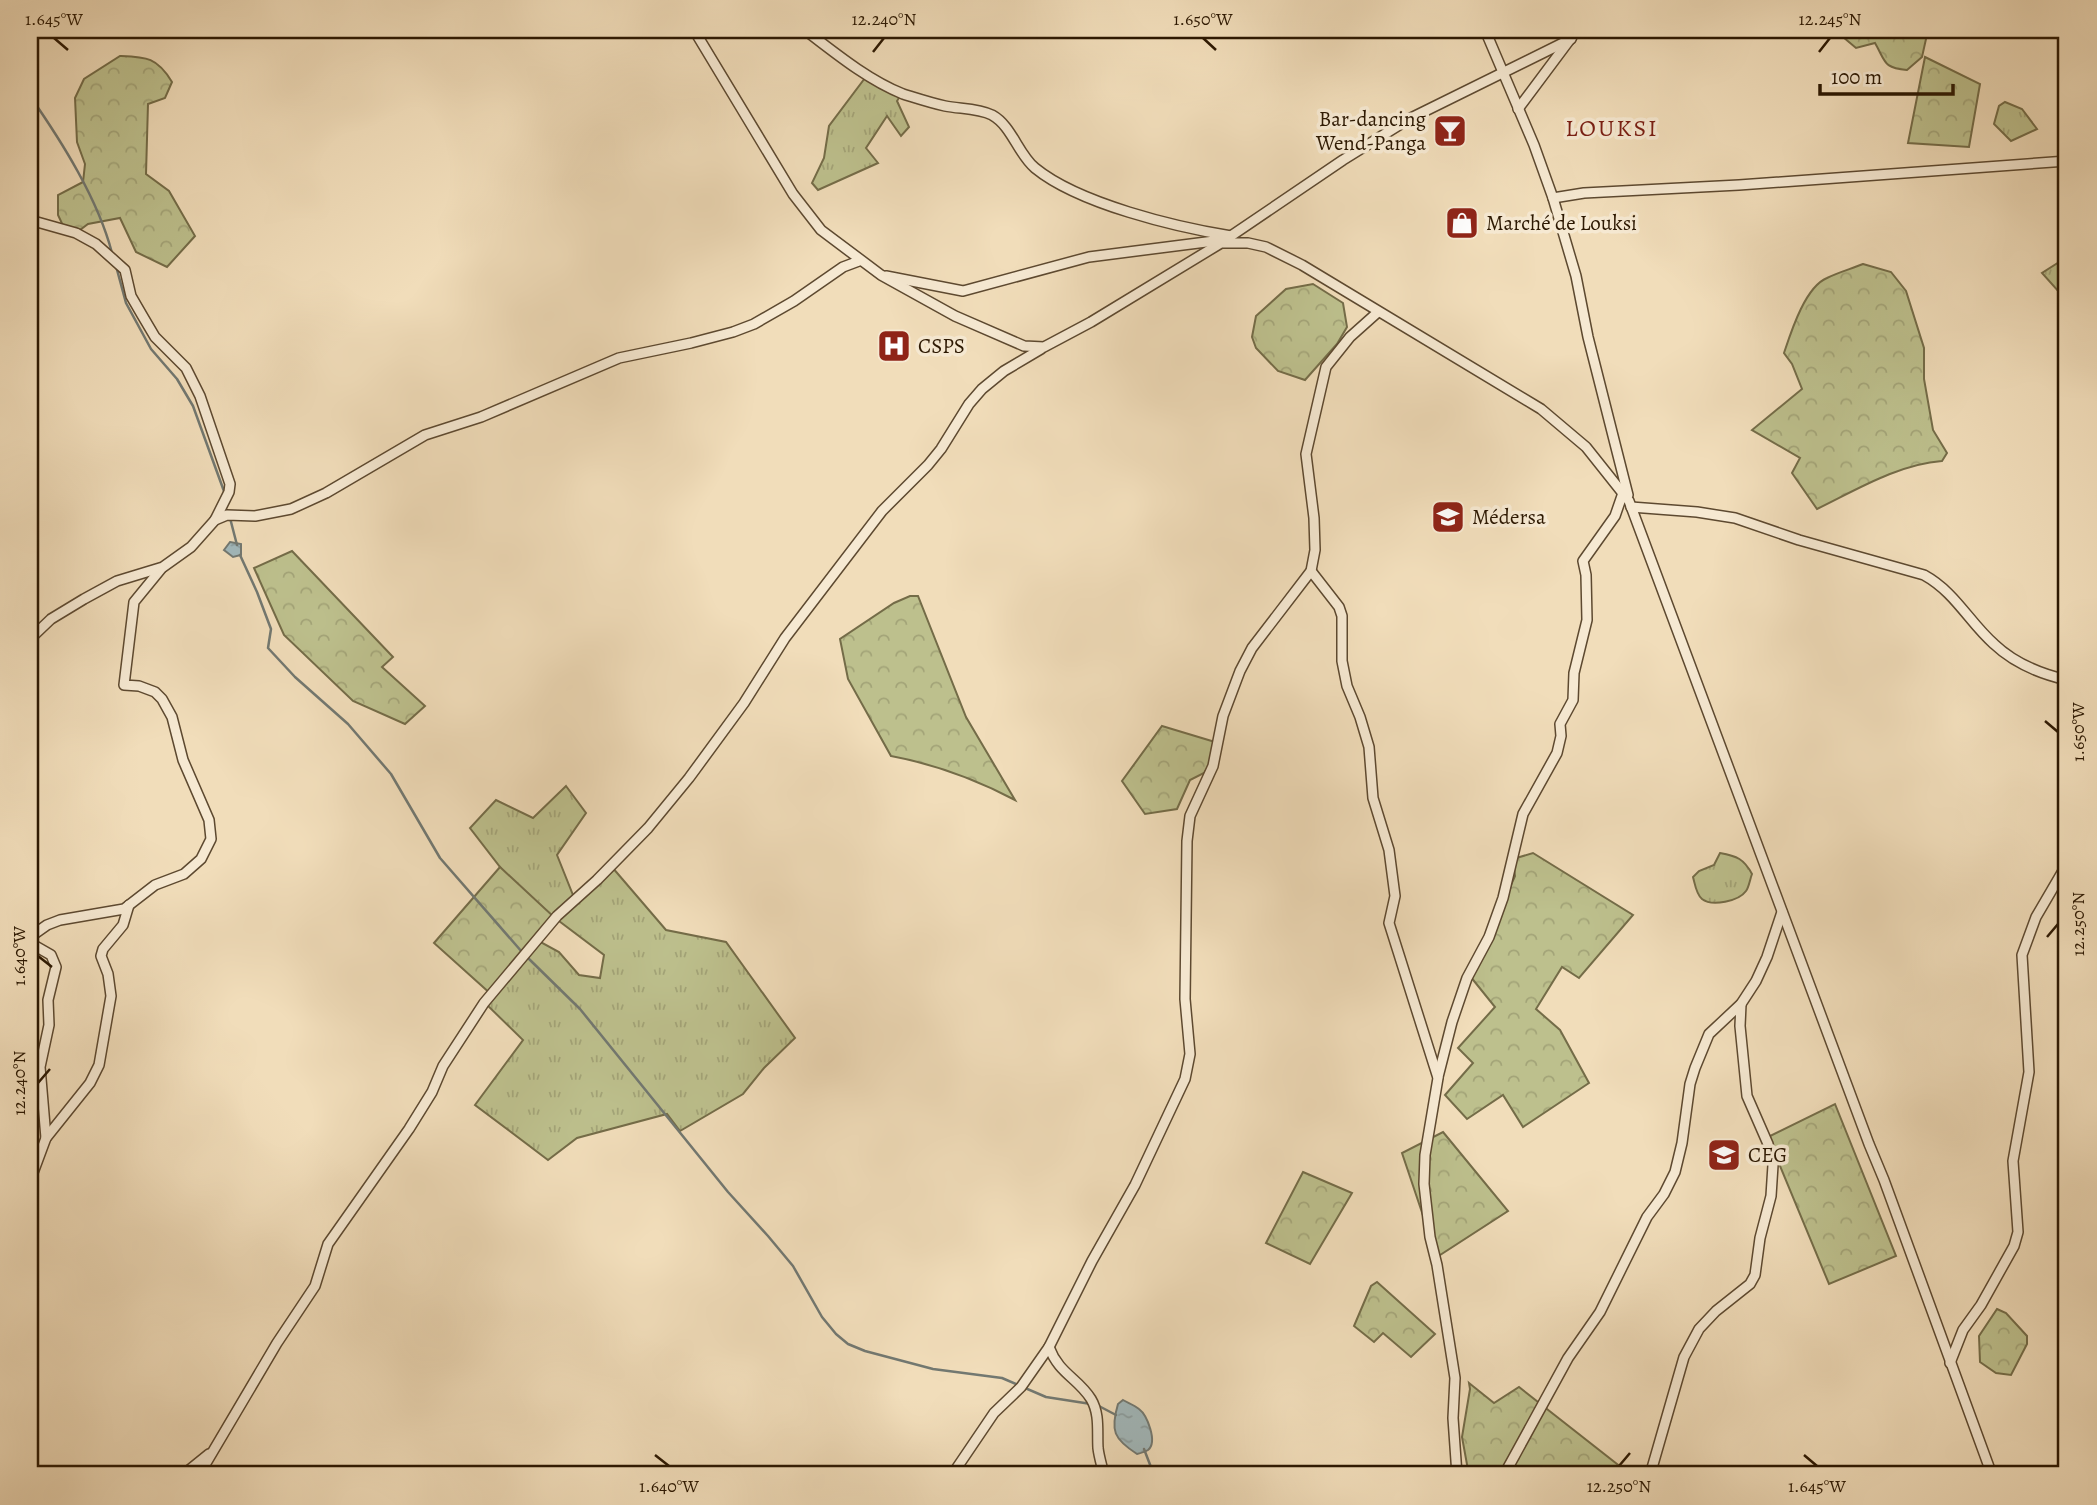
<svg xmlns="http://www.w3.org/2000/svg" width="2097" height="1505" font-family="Alegreya,serif">
  <defs>
    <pattern id="grass-tufts" width="24" height="20" patternUnits="userSpaceOnUse" patternTransform="scale(1.75)"><rect width="24" height="20" fill="#bdc08d"/><path d="M3 7l-1-3M5 7V3M7 7l1-3M15 17l-1-3M17 17v-4M19 17l1-3" fill="none" stroke="#a3a478"/></pattern>
    <pattern id="forest-crowns" width="20" height="18" patternUnits="userSpaceOnUse" patternTransform="scale(1.75)"><rect width="20" height="18" fill="#bdc08d"/><path d="M2 6a3 3 0 1 1 6 0M12 15a3 3 0 1 1 6 0" fill="none" stroke="#a3a478"/></pattern>
    <pattern id="water-ripples" width="26" height="14" patternUnits="userSpaceOnUse" patternTransform="scale(1.75)"><rect width="26" height="14" fill="#a1b8bb"/><path d="M2 4q2-2 4 0t4 0M15 11q2-2 4 0t4 0" fill="none" stroke="#8b9d9f"/></pattern>
  </defs>
  <rect width="100%" height="100%" fill="#f1ddba"/>
  <filter id="stains"><feTurbulence type="fractalNoise" baseFrequency=".00286" numOctaves="4"/><feColorMatrix values="0 0 0 0 .2 0 0 0 0 .09 0 0 0 0 .02 0 0 0 .5 -.17"/></filter>
  <radialGradient id="worn" r=".72"><stop offset=".6" stop-color="#630" stop-opacity="0"/><stop offset="1" stop-color="#630" stop-opacity=".3"/></radialGradient>
  <g fill="url(#grass-tufts)" stroke="#746c48" stroke-width="2">
    <polygon points="868,74 902,93 897,101 909,127 901,136 887,116 866,148 878,163 818,190 812,183 824,158 829,126"/>
    <polygon points="2005,102 2022,109 2037,129 2011,141 1994,124 1999,106"/>
    <polygon points="2067,257 2067,301 2042,273"/>
    <polygon points="566,786 586,813 557,855 575,900 612,867 666,930 726,942 795,1038 764,1068 743,1094 680,1131 667,1114 577,1138 548,1160 475,1105 523,1040 485,1003 537,940 559,952 579,975 600,978 604,955 555,918 507,876 470,828 496,800 533,818"/>
    <path d="M1720 853C1737 856 1744 859 1752 874 1750 879 1749 887 1746 891 1739 901 1712 907 1702 899 1696 894 1695 884 1693 877L1699 871 1714 865Z"/>
  </g>
  <g fill="url(#forest-crowns)" stroke="#746c48" stroke-width="2">
    <path d="M1847 30H1928L1922 57 1907 70C1883 68 1886 62 1875 43L1856 48 1843 37Z"/>
    <path d="M120 56C146 57 157 57 172 82L165 98 148 104 146 174 169 191 195 236 167 267 136 252 120 218 88 224 76 233 66 232 58 215V195L83 182 85 164 77 142 75 98 84 79Z"/>
    <polygon points="1925,57 1980,84 1969,147 1908,143"/>
    <path d="M1863 264 1891 272 1906 291 1924 348V379L1933 430 1947 453 1942 461C1899 464 1856 490 1817 509L1792 473 1800 458 1752 430 1802 389 1792 364 1784 353C1791 332 1805 287 1827 278 1839 272 1851 269 1863 264Z"/>
    <polygon points="1313,284 1343,303 1347,327 1337,344 1305,380 1278,371 1256,348 1252,337 1256,316 1286,289"/>
    <polygon points="292,551 393,657 382,667 425,706 405,724 353,701 284,635 254,568"/>
    <path d="M910 596H918L966 717 1015 800C977 780 934 764 891 756L848 679 840 639 894 603Z"/>
    <polygon points="1162,726 1215,742 1211,763 1204,773 1190,780 1177,809 1145,814 1122,781"/>
    <polygon points="1533,853 1633,915 1579,978 1562,967 1536,1009 1560,1030 1589,1083 1523,1127 1503,1095 1467,1119 1445,1095 1473,1063 1458,1048 1495,1007 1470,976 1515,876 1513,859"/>
    <polygon points="500,867 555,918 492,995 434,943"/>
    <polygon points="1835,1104 1896,1256 1829,1284 1768,1137"/>
    <polygon points="1443,1132 1508,1211 1437,1257 1402,1153"/>
    <polygon points="1303,1172 1352,1193 1310,1264 1266,1243"/>
    <polygon points="1377,1282 1435,1334 1411,1357 1383,1333 1374,1342 1354,1326 1371,1286"/>
    <polygon points="1997,1309 2006,1313 2027,1336 2027,1344 2011,1375 1996,1373 1980,1362 1979,1336"/>
    <polygon points="1469,1383 1494,1403 1519,1387 1631,1475 1474,1475 1468,1470 1462,1437 1470,1389"/>
  </g>
  <g fill="url(#water-ripples)" stroke="#727871" stroke-width="2">
    <polygon points="230,542 241,544 241,555 233,557 224,550"/>
    <path d="M1123 1400C1128 1403 1134 1405 1139 1409 1147 1415 1158 1442 1148 1450 1145 1452 1141 1453 1137 1454 1114 1439 1110 1431 1118 1404Z"/>
  </g>
  <g fill="none" stroke-linecap="round" stroke-linejoin="round">
    <g stroke="#727871" stroke-width="2.5">
      <path d="M30 96C62 142 98 199 112 253"/>
      <polyline points="116,266 126,303 151,349 177,379 193,406 225,494"/>
      <polyline points="230,518 237,545"/>
      <polyline points="240,555 257,592 271,629 268,648 295,677 348,724 391,774 440,858 522,952"/>
      <polyline points="527,957 580,1009 728,1192 768,1236 793,1266 822,1317 836,1334 848,1344 865,1351 933,1369 1002,1378 1046,1397 1091,1404"/>
      <polyline points="1097,1405 1116,1415"/>
      <polyline points="1144,1449 1154,1475"/>
    </g>
    <defs>
      <g id="minor">
        <polyline points="694,30 793,194 821,230 881,275 955,316 1024,346 1044,347 1091,322 1221,243 1248,243 1266,247 1302,265 1541,409 1586,447 1629,501 1869,1144 1884,1180 1992,1475"/>
        <path d="M805 30C835 53 868 80 903 94 916 98 931 103 945 106 960 109 978 108 992 115 1012 126 1018 154 1035 168 1079 204 1176 227 1231 236"/>
        <polyline points="1485,30 1534,145 1553,198 1576,276 1588,337 1628,495"/>
        <polyline points="1518,109 1577,30"/>
        <polyline points="1553,198 1584,193 1739,185 2067,161"/>
        <polyline points="30,220 76,233 96,244 125,270 131,296 142,315 155,337 186,368 200,396 230,484 229,492 215,520"/>
        <polyline points="1228,238 1343,160 1409,119 1571,39"/>
        <polyline points="886,276 963,291 1089,257 1222,240"/>
        <path d="M1631 507 1697 512 1735 518 1799 540 1924 575C1955 592 1969 622 1994 644 2014 663 2041 674 2067 680"/>
        <polyline points="1311,571 1339,607 1342,616 1342,661 1347,686 1360,717 1369,747 1373,798 1389,850 1395,896 1389,923 1438,1078 1425,1155 1424,1184 1430,1237 1437,1265 1455,1378 1453,1418 1457,1475"/>
        <polyline points="30,639 51,619 84,599 117,581 163,567 191,547 215,520 227,515 255,516 291,509 326,493 425,435 481,417 619,358 691,343 733,332 754,324 794,301 843,267 859,261"/>
        <polyline points="30,937 47,925 60,920 124,909 155,885 184,874 201,859 211,839 209,820 183,760 172,717 162,699 155,692 139,686 124,685 134,602 161,569"/>
        <polyline points="30,943 51,955 56,967 48,1000 49,1025 40,1067 46,1138"/>
        <polyline points="1438,1077 1452,1022 1467,978 1489,937 1503,898 1523,814 1557,753 1561,736 1560,724 1573,700 1574,673 1587,620 1586,575 1583,561 1615,516 1623,493"/>
        <polyline points="30,1181 46,1138 90,1083 99,1065 111,996 108,974 101,956 103,949 123,925 129,905"/>
        <path d="M1049 1347C1059 1374 1078 1378 1091 1399 1100 1414 1097 1431 1098 1448 1099 1457 1102 1466 1104 1475"/>
        <polyline points="1950,1363 1963,1330 1981,1305 2014,1246 2018,1232 2013,1161 2029,1072 2022,955 2036,917 2067,864"/>
        <polyline points="183,1475 209,1454"/>
        <polyline points="199,1475 277,1343 315,1286 328,1244 409,1129 432,1092 443,1066 484,1003 557,916 597,880 648,828 689,778 744,703 785,638 882,511 928,465 941,449 969,404 982,389 1004,371 1041,349"/>
        <polyline points="952,1475 994,1413 1021,1387 1049,1347 1092,1261 1135,1185 1185,1079 1190,1054 1185,999 1187,841 1190,816 1213,766 1223,716 1240,671 1252,648 1311,571 1315,550 1314,518 1306,454 1326,367 1350,337 1378,312"/>
        <polyline points="1504,1475 1568,1358 1600,1312 1647,1217 1664,1194 1675,1172 1682,1143 1690,1084 1695,1068 1709,1034 1741,1004 1756,981 1767,957 1782,912"/>
        <polyline points="1650,1475 1684,1357 1699,1329 1716,1311 1750,1284 1755,1275 1760,1238 1771,1196 1773,1165 1768,1144 1747,1096 1740,1026 1741,1004"/>
      </g>
    </defs>
    <use href="#minor" stroke="#5d4930" stroke-width="12"/>
    <use href="#minor" stroke="#f6e9d2" stroke-width="9"/>
  </g>
  <path fill="none" stroke="#2c1802" stroke-width="2.5" d="M54 38 68 50M1203 38 1216 50M873 52 884 38M1819 52 1830 38M2045 721 2058 732M2047 937 2058 924M38 956 52 967M38 1083 50 1069M655 1455 669 1466M1804 1455 1817 1466M1619 1466 1630 1453"/>
  <defs>
    <symbol id="bar-square" viewBox="-11 -11 22 22"><rect x="-9" y="-9" width="18" height="18" rx="4" fill="#8f2418" stroke="#f6e9d2"/><path d="M-6-5H6L.8 .8V4.5H3.5V6h-7V4.5H-.8V.8Z" fill="#fff"/></symbol>
    <symbol id="shop-square" viewBox="-11 -11 22 22"><rect x="-9" y="-9" width="18" height="18" rx="4" fill="#8f2418" stroke="#f6e9d2"/><path d="M-5-2.5h2.3a2.7 3.5 0 0 1 5.4 0H5L5.5 6h-11ZM-1.5-2.5h3a1.5 2.3 0 0 0-3 0Z" fill="#fff"/></symbol>
    <symbol id="hospital-square" viewBox="-11 -11 22 22"><rect x="-9" y="-9" width="18" height="18" rx="4" fill="#8f2418" stroke="#f6e9d2"/><path d="M-5-5h3v3.5h4V-5h3V5h-3V1.5h-4V5h-3Z" fill="#fff"/></symbol>
    <symbol id="school-square" viewBox="-11 -11 22 22"><rect x="-9" y="-9" width="18" height="18" rx="4" fill="#8f2418" stroke="#f6e9d2"/><path d="M0-5L7-2L0 1L-7-2ZM-4 1L0 2.5L4 1V4Q0 6-4 4Z" fill="#fff"/></symbol>
  </defs>
  <g fill-rule="evenodd">
    <use href="#bar-square" x="1431" y="112" width="38" height="38"/>
    <use href="#shop-square" x="1443" y="204" width="38" height="38"/>
    <use href="#hospital-square" x="875" y="327" width="38" height="38"/>
    <use href="#school-square" x="1429" y="498" width="38" height="38"/>
    <use href="#school-square" x="1705" y="1136" width="38" height="38"/>
  </g>
  <g text-anchor="middle" dominant-baseline="central" stroke-width="7" stroke-linejoin="round" paint-order="stroke">
    <g font-size="21" fill="#2c1802" stroke="#f6e9d2" text-anchor="start">
      <text x="1426" y="119" text-anchor="end">Bar-dancing<tspan x="1426" dy="24">Wend-Panga</tspan></text>
      <text x="1486" y="223">Marché de Louksi</text>
      <text x="918" y="346">CSPS</text>
      <text x="1472" y="517">Médersa</text>
      <text x="1748" y="1155">CEG</text>
    </g>
    <g font-size="24" letter-spacing="2" fill="#7a1f14" stroke="#f6e9d2">
      <text x="1612" y="128">LOUKSI</text>
    </g>
  </g>
  <rect width="2097" height="1505" fill="none" stroke="#f1ddba" stroke-width="77"/>
  <path d="M1820 84v10h133v-10" fill="none" stroke="#2c1802" stroke-width="3.5"/>
  <text x="1831" y="84" font-size="21" fill="#2c1802" stroke="#f6e9d2" stroke-width="5" paint-order="stroke">100 m</text>
  <rect x="38" y="38" width="2020" height="1428" fill="none" stroke="#2c1802" stroke-width="2.5"/>
  <g font-size="18" text-anchor="middle" fill="#2c1802">
    <text x="54" y="25">1.645°W</text>
    <text x="884" y="25">12.240°N</text>
    <text x="1203" y="25">1.650°W</text>
    <text x="1830" y="25">12.245°N</text>
    <text transform="translate(2078 732) rotate(-90)" y="6">1.650°W</text>
    <text transform="translate(2078 924) rotate(-90)" y="6">12.250°N</text>
    <text transform="translate(19 956) rotate(-90)" y="6">1.640°W</text>
    <text transform="translate(19 1083) rotate(-90)" y="6">12.240°N</text>
    <text x="669" y="1492">1.640°W</text>
    <text x="1619" y="1492">12.250°N</text>
    <text x="1817" y="1492">1.645°W</text>
  </g>
  <rect width="100%" height="100%" filter="url(#stains)"/>
  <rect width="100%" height="100%" fill="url(#worn)"/>
</svg>
